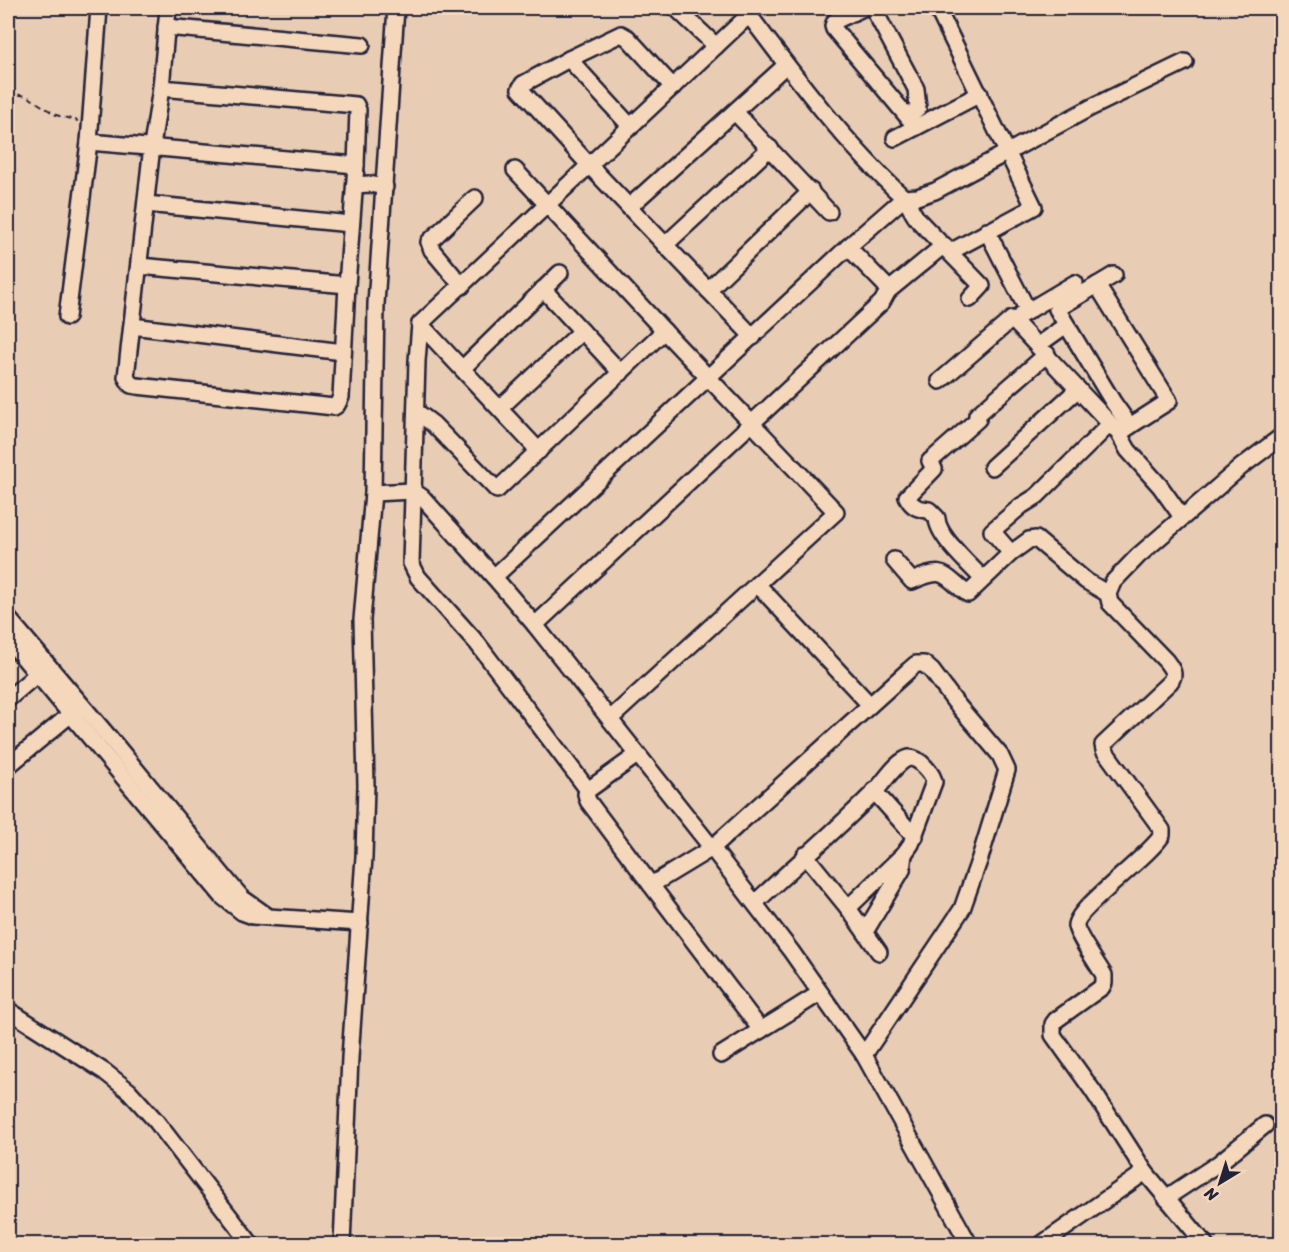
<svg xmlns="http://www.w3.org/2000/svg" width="1289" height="1252" font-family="Sriracha,sans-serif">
  <rect width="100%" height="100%" fill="#e8ccb3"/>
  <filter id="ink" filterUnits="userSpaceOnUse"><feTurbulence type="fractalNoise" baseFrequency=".0167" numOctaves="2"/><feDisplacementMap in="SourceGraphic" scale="12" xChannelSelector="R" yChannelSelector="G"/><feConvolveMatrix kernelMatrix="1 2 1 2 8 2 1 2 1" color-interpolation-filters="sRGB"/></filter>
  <g filter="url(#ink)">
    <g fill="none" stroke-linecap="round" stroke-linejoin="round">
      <defs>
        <g id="minor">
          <polyline points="676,8 716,46"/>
          <path d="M745 8 749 15C796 78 845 143 903 197 909 203 912 213 918 220 939 242 961 264 982 286L970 299"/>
          <polyline points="863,8 835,21 833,26 834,29 916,127"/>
          <polyline points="873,8 916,89 918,108 908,117"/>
          <polyline points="937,8 1034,207 950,252"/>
          <polyline points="166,27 362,45"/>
          <polyline points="569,59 631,127"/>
          <polyline points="673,87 628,38 621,34 569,59 523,84 520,89 590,166 753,337"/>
          <polyline points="161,88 356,105 358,110 356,165"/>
          <polyline points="735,112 829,212"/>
          <polyline points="895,138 980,94"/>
          <polyline points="89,142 356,165 347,285 341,397 337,405 334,407 137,386 131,385 126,377 152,146 161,88 168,8"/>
          <polyline points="515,170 664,331 836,512 610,719"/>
          <polyline points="355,185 369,184 385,187"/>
          <polyline points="146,204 351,224"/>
          <polyline points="629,207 786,65"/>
          <polyline points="987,231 1028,311"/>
          <polyline points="665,245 770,148"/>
          <polyline points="139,266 347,285"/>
          <polyline points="1114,275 1057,309 1113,402 1130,426 1119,434 1128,450 1160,486 1182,517"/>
          <polyline points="1097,285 1169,401 1130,426"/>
          <polyline points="462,286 432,250 429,242 475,198"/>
          <polyline points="543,289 621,373"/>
          <polyline points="708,290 811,191"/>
          <polyline points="888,291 944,245"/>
          <polyline points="1021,315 1075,283"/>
          <polyline points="67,317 89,142 99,8"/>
          <polyline points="420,324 539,451"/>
          <polyline points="132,326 343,352"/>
          <polyline points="1038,345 1066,325"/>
          <polyline points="463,368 560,273"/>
          <polyline points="940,381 1012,319 1117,431"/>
          <polyline points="500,408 582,331"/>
          <polyline points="417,412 433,424 497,490 664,331"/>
          <polyline points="992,467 1078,389"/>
          <polyline points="373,493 413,491 422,497 494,577 535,625 712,848 791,951 864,1055 969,1244"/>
          <polyline points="1011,553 1029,540 1036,539 1086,581 1108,594"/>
          <path d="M894 560 912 581C946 566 942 575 968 594L1011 553 992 531 1021 506 1037 496 1110 424"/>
          <polyline points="494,577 848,247 904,198 917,197 935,191 1090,108 1185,62"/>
          <path d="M983 579C971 566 937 536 937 518L929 510C918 509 912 507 907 497L934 469 930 461 936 456 978 419 977 415 1047 354"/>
          <polyline points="757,584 870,705"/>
          <polyline points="8,618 114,743 230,884 242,898 266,915"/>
          <polyline points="535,625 882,302 888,291 885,285 848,247"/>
          <polyline points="8,639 223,897 242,912 253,916 360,923"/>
          <polyline points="8,699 36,675"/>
          <polyline points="637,755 588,790 586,794 588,801 651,885"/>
          <polyline points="8,766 77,709"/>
          <polyline points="588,790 477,643 418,577 411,563 417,361 420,324 749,15"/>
          <polyline points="874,791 915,837"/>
          <polyline points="805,855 848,908 879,952"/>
          <path d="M755 903C795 865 838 829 876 790 885 781 897 761 909 758 919 757 933 774 934 782L911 844 904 854 848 908"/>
          <polyline points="865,932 902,870 904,854"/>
          <polyline points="8,1010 105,1072 129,1091 156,1121 251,1244"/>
          <polyline points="761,1030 651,885 712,848 909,670 916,664 924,664 932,671 955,702 1000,755 1007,770 980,858 962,909 864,1055"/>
          <polyline points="721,1055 820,993"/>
          <polyline points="1145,1172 1205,1244"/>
          <polyline points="1166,1198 1219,1163 1265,1125"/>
          <polyline points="342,1244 350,1058 364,857 366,785 362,620 373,493 376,304 396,8"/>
          <path d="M1042 1244 1145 1172 1093 1091 1053 1035V1024L1056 1020 1102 987 1104 983V975C1098 965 1077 935 1076 926 1074 910 1150 856 1162 835V830L1104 750 1103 745 1170 682C1176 674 1172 669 1166 661L1110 603 1108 594 1113 582 1138 556 1241 467 1282 436"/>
        </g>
      </defs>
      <use href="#minor" stroke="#22223b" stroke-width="20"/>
      <polyline stroke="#22223b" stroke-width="2" stroke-dasharray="6 4.5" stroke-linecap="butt" points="8,93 27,96 56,115 78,121"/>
      <use href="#minor" stroke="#f5d7bb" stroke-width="15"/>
    </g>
  </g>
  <rect width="1289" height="1252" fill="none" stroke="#f5d7bb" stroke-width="30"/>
  <rect x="15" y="15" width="1259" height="1222" fill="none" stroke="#22223b" stroke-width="2" filter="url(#ink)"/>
  <g transform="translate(1220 1183) rotate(218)" stroke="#f5d7bb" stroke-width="4.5" paint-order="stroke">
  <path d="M0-4.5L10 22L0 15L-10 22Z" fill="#22223b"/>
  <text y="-9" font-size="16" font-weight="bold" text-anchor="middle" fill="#22223b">N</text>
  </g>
</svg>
